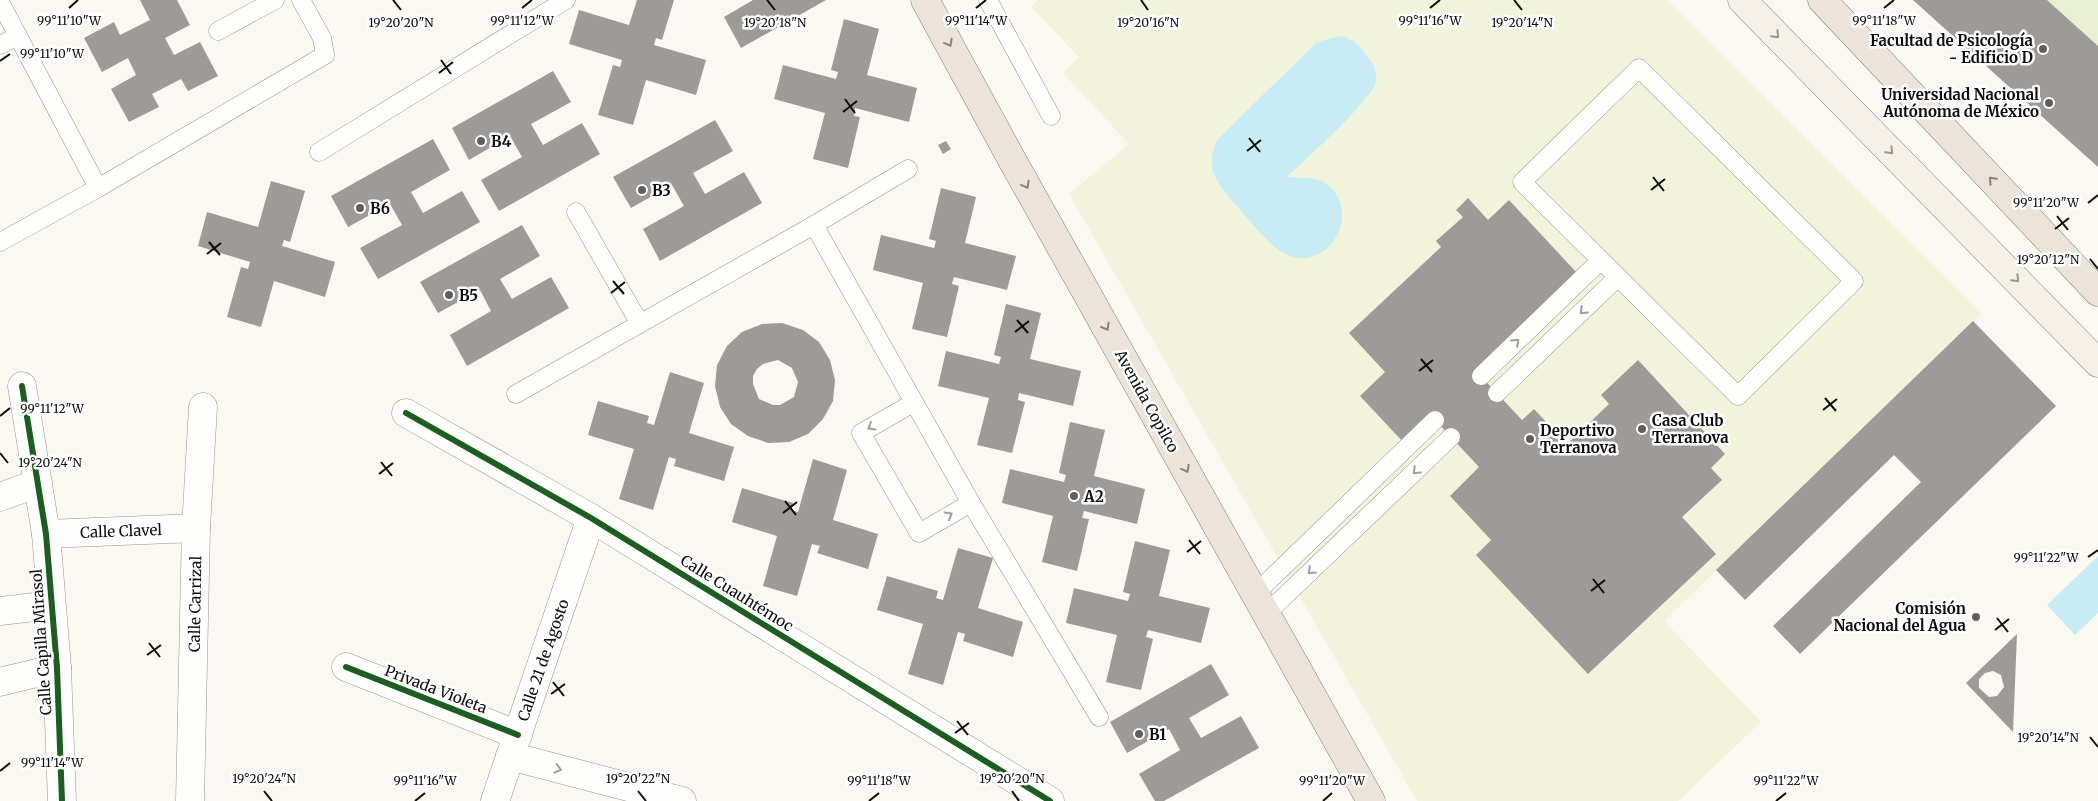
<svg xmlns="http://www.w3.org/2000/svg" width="2098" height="801" font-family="Merriweather,serif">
  <rect width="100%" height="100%" fill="#fbf8f1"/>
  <polygon fill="#e8f0d1" points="2047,0 2098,0 2098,46"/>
  <polygon fill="#f1f4db" points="1038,0 1667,0 1982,313 1664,621 1761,722 1678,801 1417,801 1069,194 1129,144 1063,73 1079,57 1031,7"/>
  <g fill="#c7ecf5">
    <path d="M1342 36C1354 40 1361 46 1368 57 1373 64 1378 73 1376 82 1371 101 1304 161 1287 177 1299 178 1316 176 1327 184 1363 213 1329 270 1290 256 1270 249 1250 220 1235 204 1217 183 1204 169 1217 140L1317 42Z"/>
    <polygon points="2098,556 2098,613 2075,635 2047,605"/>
  </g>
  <g fill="#9e9a97" fill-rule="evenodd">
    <polygon points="140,0 177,0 190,25 165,38 174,55 200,42 218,76 188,91 181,79 152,94 159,107 129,122 111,89 136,75 128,58 102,72 84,38 114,22 120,35 150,20"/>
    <polygon points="637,0 674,0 662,40 656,38 654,45 706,60 696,95 646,80 633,125 598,115 613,65 620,67 622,60 569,44 579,10 629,25"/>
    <polygon points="753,0 826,0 741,48 724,17"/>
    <polygon points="1913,0 2047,0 2098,46 2098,167"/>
    <polygon points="844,19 879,29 867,75 917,88 909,122 855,108 854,116 860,117 848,168 813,159 825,113 774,99 783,65 836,79 838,72 831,70"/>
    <polygon points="553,71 571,102 531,124 543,145 582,123 600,154 499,211 481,180 522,157 510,136 469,160 452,128"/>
    <polygon points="715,120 733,151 693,173 705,194 744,172 762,203 660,261 643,229 684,206 672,185 631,208 613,177"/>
    <polygon points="433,139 450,170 411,192 423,213 462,191 480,222 378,279 360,248 402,225 390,204 348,227 331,196"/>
    <polygon points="946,141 951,149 943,154 938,145"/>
    <polygon points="271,181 305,191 290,242 284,240 282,246 335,262 325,297 274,281 261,327 227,317 241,267 248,269 250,262 198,246 207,212 258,227"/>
    <polygon points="941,188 976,197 965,243 1016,256 1007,290 954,277 952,284 959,286 947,337 912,329 923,283 873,270 881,235 934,248 936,241 929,239"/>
    <polygon points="1468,198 1488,220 1509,200 1578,274 1478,373 1522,420 1534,409 1567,444 1609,404 1601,395 1638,360 1725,454 1711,468 1722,480 1682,517 1716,554 1588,674 1476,555 1491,540 1450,496 1479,467 1435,420 1404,443 1360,396 1385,372 1349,333 1441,247 1436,241 1463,217 1456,210"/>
    <polygon points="522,225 540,256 500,279 512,299 551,277 569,308 467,366 450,335 491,311 480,290 438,313 420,282"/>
    <polygon points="1006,304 1041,313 1030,359 1081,371 1073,406 1019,393 1018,400 1025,402 1012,453 977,445 989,398 938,386 946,351 999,364 1001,357 994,355"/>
    <polygon points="1973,321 2056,406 1800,654 1773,626 1921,482 1894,455 1745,600 1716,570"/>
    <path d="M782 323 803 330 819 342 830 360 835 380 833 401 823 419 808 434 789 442 768 443 748 436 731 424 720 407 715 386 717 365 727 346 742 332 762 324ZM778 360 792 368 798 382 794 397 780 405H773L759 399 753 384V376L757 369 763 364Z"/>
    <polygon points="670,372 704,383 689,433 734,447 724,481 674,466 676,459 669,457 653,510 619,499 634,449 588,435 598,401 649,416 647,423 654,425"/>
    <polygon points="1070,422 1105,430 1094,476 1145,489 1137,524 1084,511 1082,518 1089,519 1077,571 1042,562 1053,516 1002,503 1010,469 1064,482 1066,475 1059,473"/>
    <polygon points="813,459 847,470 833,520 878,534 868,569 817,553 820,546 812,544 797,596 763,586 777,536 732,522 742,488 793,503 791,510 798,512"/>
    <polygon points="1135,541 1170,550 1159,596 1210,608 1201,643 1148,630 1146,637 1153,639 1141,690 1106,682 1117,635 1066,623 1074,588 1128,601 1130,594 1123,592"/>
    <polygon points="958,548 993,558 978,608 1023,622 1013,657 963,641 965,634 958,632 943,685 908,674 923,624 877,610 887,576 938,591 936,598 943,600"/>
    <path d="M2017 634 2013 732 1966 683ZM1993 671 2001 675 2004 687 1997 696 1989 697 1979 688V679L1985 673Z"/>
    <polygon points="1211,664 1229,695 1189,718 1201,738 1241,716 1259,748 1164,801 1155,801 1139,774 1180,750 1169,729 1127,753 1110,722"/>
  </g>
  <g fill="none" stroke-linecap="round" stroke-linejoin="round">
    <defs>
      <g id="service">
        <polyline points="988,0 1051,116"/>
        <polyline points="0,2 98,188"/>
        <polyline points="218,31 275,0"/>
        <polyline points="0,45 18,36"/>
        <polygon points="1639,68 1854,281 1738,396 1522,182"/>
        <polyline points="319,152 566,0"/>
        <polyline points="576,212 640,324"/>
        <polyline points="814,225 971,503 919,533 861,433 913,403"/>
        <polyline points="0,242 98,188 325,55 322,38 301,0"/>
        <polyline points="1481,376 1601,260"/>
        <polyline points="1497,393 1618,277"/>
        <polyline points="516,394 814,225 908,169"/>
        <polyline points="971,503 1099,717"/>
        <polyline points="1256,593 1435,420"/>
        <polyline points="1267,613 1451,437"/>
      </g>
      <g id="minor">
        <polyline points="22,386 46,534 57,668 62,801"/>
        <polyline points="406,413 591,518 1050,801"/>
        <polyline points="0,497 38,483"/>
        <polyline points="46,534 196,528"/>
        <polyline points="0,611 51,605"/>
        <polyline points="346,667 518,735"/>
        <polyline points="0,682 57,668"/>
        <polyline points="510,756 682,801"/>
        <polyline points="190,801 196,528 203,407"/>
        <polyline points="495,801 591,518"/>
      </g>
      <polyline id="secondary" points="1742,0 2098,363"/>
      <g id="primary">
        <polyline points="925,0 1011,158 1371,801"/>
        <polyline points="1822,0 2098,292"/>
      </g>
    </defs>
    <use href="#service" stroke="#949390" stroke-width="19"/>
    <use href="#minor" stroke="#949390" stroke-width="29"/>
    <use href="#secondary" stroke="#8b8986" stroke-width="29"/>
    <use href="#primary" stroke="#81807d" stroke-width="29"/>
    <use href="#service" stroke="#fefefd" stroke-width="18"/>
    <use href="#minor" stroke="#fefefd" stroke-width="28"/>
    <use href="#secondary" stroke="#f5f1e8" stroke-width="28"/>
    <use href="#primary" stroke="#ece4d8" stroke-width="28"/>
    <defs>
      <g id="cycleway">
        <polyline points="22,386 46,534 57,668 62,801"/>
        <polyline points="406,413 591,518 1050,801"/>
        <polyline points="346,667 518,735"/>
      </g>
    </defs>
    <use href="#cycleway" stroke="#fff" stroke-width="9"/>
    <use href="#cycleway" stroke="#1b5e20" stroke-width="6"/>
  </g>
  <defs><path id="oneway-chevron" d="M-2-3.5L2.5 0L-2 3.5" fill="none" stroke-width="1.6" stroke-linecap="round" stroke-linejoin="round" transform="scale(1.25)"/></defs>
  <g stroke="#989690">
    <use href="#oneway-chevron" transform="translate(1776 35) rotate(46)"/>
    <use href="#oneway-chevron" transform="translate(1890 151) rotate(46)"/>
    <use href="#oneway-chevron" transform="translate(2016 279) rotate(46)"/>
  </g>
  <g stroke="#88837d">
    <use href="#oneway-chevron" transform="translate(949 43) rotate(61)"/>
    <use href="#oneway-chevron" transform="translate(1992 180) rotate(-133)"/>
    <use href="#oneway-chevron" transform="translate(1026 185) rotate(61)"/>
    <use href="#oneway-chevron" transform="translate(1106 327) rotate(61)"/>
    <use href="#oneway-chevron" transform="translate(1186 469) rotate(61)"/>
  </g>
  <g stroke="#9e9e9d">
    <use href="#oneway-chevron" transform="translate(1583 311) rotate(136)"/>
    <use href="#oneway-chevron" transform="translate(1516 342) rotate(-44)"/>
    <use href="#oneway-chevron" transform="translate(871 427) rotate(150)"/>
    <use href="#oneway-chevron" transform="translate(1416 471) rotate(136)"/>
    <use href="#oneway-chevron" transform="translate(949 515) rotate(-30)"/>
    <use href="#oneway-chevron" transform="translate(1311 571) rotate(136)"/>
    <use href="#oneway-chevron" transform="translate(558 769) rotate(15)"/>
  </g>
  <path fill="none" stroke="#0d0d0d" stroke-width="2" d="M393 0 401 10M767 0 775 10M1141 0 1148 10M1514 0 1522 10M69 8 78 0M522 8 532 0M976 8 986 0M1430 8 1440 0M1884 8 1894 0M441 60 451 74M0 61 10 54M439 73 453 62M845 99 855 113M843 112 857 101M1249 138 1260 152M1247 151 1261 140M1653 177 1664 191M1651 190 1665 179M2088 203 2098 195M2057 216 2068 230M2055 229 2069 218M209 242 220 255M207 254 221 243M2090 259 2098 269M613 281 624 294M611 293 625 282M1017 320 1028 333M1015 332 1029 321M1421 359 1432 372M1419 371 1433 360M1825 398 1836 411M1823 410 1837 399M0 416 10 408M0 453 8 463M381 462 392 476M379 474 393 463M785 501 796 515M783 513 797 502M1189 540 1200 554M1187 552 1201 541M2088 557 2098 550M1593 579 1604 593M1591 591 1605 580M1997 618 2008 632M1995 630 2009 619M149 643 160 657M147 655 161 645M553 682 564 696M551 694 565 684M957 721 968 735M955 733 969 723M2090 737 2098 747M0 771 10 763M264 791 272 801M638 791 646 801M1012 791 1019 801M415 801 425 793M869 801 879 793M1323 801 1332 793M1776 801 1786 793"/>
  <g fill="#605f5d" stroke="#fff" stroke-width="2">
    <circle cx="2043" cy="49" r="5"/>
    <circle cx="2049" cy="103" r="5"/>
    <circle cx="481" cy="141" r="5"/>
    <circle cx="642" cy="190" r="5"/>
    <circle cx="360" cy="208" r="5"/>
    <circle cx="449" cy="295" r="5"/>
    <circle cx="1642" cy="429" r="5"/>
    <circle cx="1530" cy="439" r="5"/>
    <circle cx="1074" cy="496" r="5"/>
    <circle cx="1976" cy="617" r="5"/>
    <circle cx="1139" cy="734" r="5"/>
  </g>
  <g text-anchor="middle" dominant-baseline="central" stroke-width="5" stroke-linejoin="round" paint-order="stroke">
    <g font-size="15" font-weight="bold" fill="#0d0d0d" stroke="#fff" text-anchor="start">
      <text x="2033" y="40" text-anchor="end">Facultad de Psicología<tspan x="2033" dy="17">- Edificio D</tspan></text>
      <text x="2039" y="94" text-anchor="end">Universidad Nacional<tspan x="2039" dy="17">Autónoma de México</tspan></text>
      <text x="491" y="141">B4</text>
      <text x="652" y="190">B3</text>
      <text x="370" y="208">B6</text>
      <text x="459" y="295">B5</text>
      <text x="1652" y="420">Casa Club<tspan x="1652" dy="17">Terranova</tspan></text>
      <text x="1540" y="430">Deportivo<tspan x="1540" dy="17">Terranova</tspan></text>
      <text x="1084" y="496">A2</text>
      <text x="1966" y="608" text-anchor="end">Comisión<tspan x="1966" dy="17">Nacional del Agua</tspan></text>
      <text x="1149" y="734">B1</text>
    </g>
    <g font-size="15" fill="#0d0d0d" stroke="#fff">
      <text transform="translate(1147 401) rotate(61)">Avenida Copilco</text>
      <text transform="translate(121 531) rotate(-2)">Calle Clavel</text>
      <text transform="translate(737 593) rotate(32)">Calle Cuauhtémoc</text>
      <text transform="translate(195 604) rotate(-89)">Calle Carrizal</text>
      <text transform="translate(41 642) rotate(-94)">Calle Capilla Mirasol</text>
      <text transform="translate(543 660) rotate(-71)">Calle 21 de Agosto</text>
      <text transform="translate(436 689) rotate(21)">Privada Violeta</text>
    </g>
  </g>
  <g font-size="12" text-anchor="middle" fill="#0d0d0d" stroke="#fff" stroke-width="5" stroke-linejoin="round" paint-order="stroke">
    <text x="69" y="25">99°11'10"W</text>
    <text x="1430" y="25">99°11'16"W</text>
    <text x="1884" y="25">99°11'18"W</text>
    <text x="522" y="25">99°11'12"W</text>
    <text x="976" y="25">99°11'14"W</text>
    <text x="1148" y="27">19°20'16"N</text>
    <text x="401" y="27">19°20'20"N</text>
    <text x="775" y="27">19°20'18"N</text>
    <text x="1522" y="27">19°20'14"N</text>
    <text x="52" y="58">99°11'10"W</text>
    <text x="2046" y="207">99°11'20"W</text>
    <text x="2048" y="264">19°20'12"N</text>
    <text x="52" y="413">99°11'12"W</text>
    <text x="50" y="467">19°20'24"N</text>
    <text x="2046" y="562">99°11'22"W</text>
    <text x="2048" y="742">19°20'14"N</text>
    <text x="52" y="767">99°11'14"W</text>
    <text x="264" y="783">19°20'24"N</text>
    <text x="638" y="783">19°20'22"N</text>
    <text x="1012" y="783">19°20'20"N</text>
    <text x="425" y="785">99°11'16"W</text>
    <text x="879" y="785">99°11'18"W</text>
    <text x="1332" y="785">99°11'20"W</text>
    <text x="1786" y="785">99°11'22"W</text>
  </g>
</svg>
